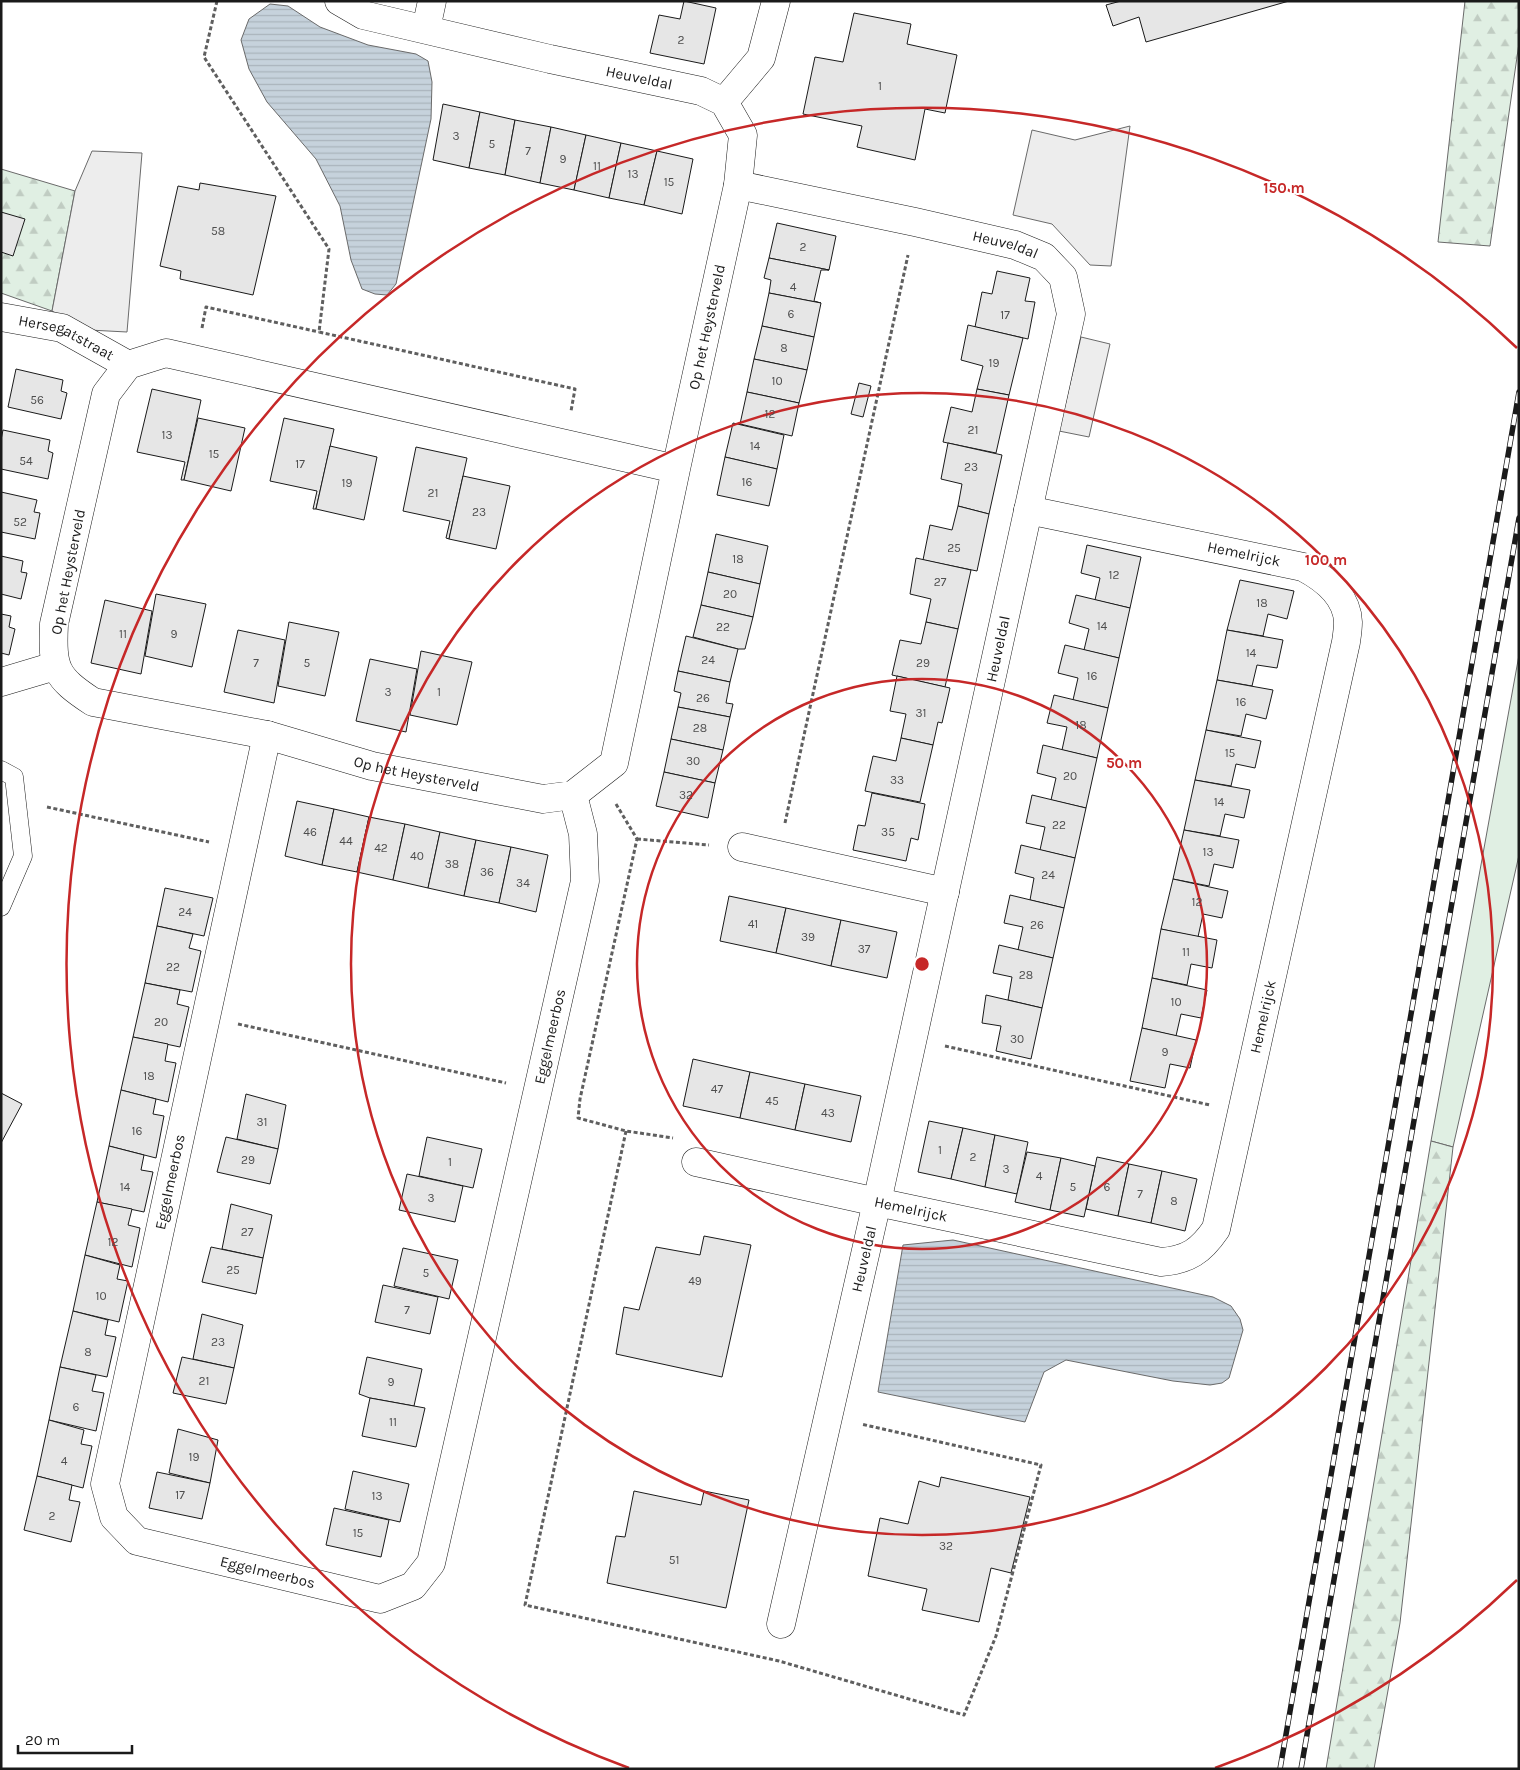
<svg xmlns="http://www.w3.org/2000/svg" width="1520" height="1770" font-family="Karla,sans-serif">
  <defs>
    <pattern id="forest-firs" width="22" height="20" patternUnits="userSpaceOnUse" patternTransform="scale(1.25)"><rect width="22" height="20" fill="#e0efe3"/><path d="M5 1l3.5 6h-7zM16 11l3.5 6h-7z" fill="#c0ccc2"/></pattern>
    <pattern id="water-rules" width="6" height="5" patternUnits="userSpaceOnUse" patternTransform="scale(1.25)"><rect width="6" height="5" fill="#c6d2dc"/><path d="M0 2.5h6" fill="none" stroke="#aab4bc"/></pattern>
  </defs>
  <rect width="100%" height="100%" fill="#fff"/>
  <polygon fill="#e0efe3" stroke="#6a6a6a" points="1519,655 1519,855 1453,1147 1431,1141"/>
  <g fill="url(#forest-firs)" stroke="#6a6a6a">
    <polygon points="1465,1 1519,1 1519,43 1490,246 1438,242"/>
    <polygon points="1,169 75,191 52,311 1,293"/>
    <polygon points="1431,1141 1453,1147 1400,1623 1374,1769 1326,1769"/>
  </g>
  <g fill="#ededed" stroke="#6a6a6a">
    <polygon points="1130,126 1111,266 1090,265 1052,224 1013,215 1032,130 1075,140"/>
    <polygon points="92,151 142,153 127,332 89,330 52,311 75,191"/>
    <polygon points="1081,337 1110,344 1089,437 1059,431"/>
  </g>
  <g fill="url(#water-rules)" stroke="#6a6a6a">
    <polygon points="270,4 288,6 320,27 368,45 416,54 428,61 432,82 431,119 396,284 387,295 375,294 362,289 351,260 340,206 316,159 267,102 249,69 241,40 249,19"/>
    <polygon points="953,1240 1213,1297 1231,1306 1240,1319 1243,1330 1229,1378 1222,1383 1210,1385 1173,1381 1066,1360 1044,1372 1025,1422 878,1392 903,1245"/>
  </g>
  <g fill="#e6e6e6" stroke="#1a1a1a">
    <polygon points="684,1 716,8 704,64 650,53 659,15 680,19"/>
    <polygon points="1121,1 1289,1 1146,42 1139,17 1113,26 1106,5"/>
    <polygon points="854,13 911,24 907,44 957,55 945,113 925,109 915,160 857,147 862,126 803,114 815,57 843,62"/>
    <polygon points="443,104 480,112 469,168 433,160"/>
    <polygon points="480,112 515,120 505,175 469,168"/>
    <polygon points="515,120 551,127 540,183 505,175"/>
    <polygon points="551,127 586,135 574,190 540,183"/>
    <polygon points="586,135 621,143 609,198 574,190"/>
    <polygon points="621,143 657,151 644,205 609,198"/>
    <polygon points="657,151 693,159 682,214 644,205"/>
    <polygon points="200,183 276,196 253,295 180,279 181,271 160,266 178,186 199,190"/>
    <polygon points="1,212 25,219 13,256 1,252"/>
    <polygon points="777,223 836,236 829,270 769,258"/>
    <polygon points="769,258 829,270 821,270 814,301 821,303 769,293 771,280 764,278"/>
    <polygon points="997,271 1030,278 1025,301 1035,302 1028,339 975,327 982,292 992,294"/>
    <polygon points="769,293 821,303 814,337 762,326"/>
    <polygon points="968,325 1023,338 1009,395 977,389 983,366 961,360"/>
    <polygon points="762,326 814,337 807,370 754,359"/>
    <polygon points="754,359 807,370 799,403 747,392"/>
    <polygon points="16,369 63,380 61,391 67,393 61,419 8,407"/>
    <polygon points="859,383 871,386 863,417 851,414"/>
    <polygon points="152,389 201,400 184,480 181,480 185,462 137,452"/>
    <polygon points="977,389 1009,395 996,453 943,442 951,407 972,412"/>
    <polygon points="747,392 799,403 792,436 740,424"/>
    <polygon points="198,418 245,428 231,491 184,480"/>
    <polygon points="284,418 334,429 316,509 313,509 317,491 270,481"/>
    <polygon points="733,423 784,435 777,469 725,457"/>
    <polygon points="3,430 50,440 48,451 53,453 48,479 1,469 1,440"/>
    <polygon points="948,443 1002,455 989,514 958,506 962,484 941,479"/>
    <polygon points="330,446 377,457 364,520 316,509"/>
    <polygon points="416,447 467,458 449,539 446,538 450,521 403,511"/>
    <polygon points="725,457 777,469 769,506 717,495"/>
    <polygon points="463,476 510,486 496,549 449,539"/>
    <polygon points="1,492 37,500 34,512 40,513 35,539 1,532"/>
    <polygon points="958,506 989,514 977,571 923,560 930,525 952,530"/>
    <polygon points="716,534 768,546 760,584 708,572"/>
    <polygon points="1087,545 1141,557 1130,608 1095,600 1100,578 1081,573"/>
    <polygon points="1,556 23,561 21,572 27,573 21,599 1,594"/>
    <polygon points="916,558 971,570 958,629 926,622 931,599 910,594"/>
    <polygon points="708,572 760,584 753,617 701,605"/>
    <polygon points="1240,580 1294,591 1287,619 1268,614 1263,636 1227,630"/>
    <polygon points="156,594 206,604 192,667 145,656"/>
    <polygon points="1076,595 1130,608 1119,658 1084,650 1089,629 1069,623"/>
    <polygon points="105,600 152,611 141,674 91,663"/>
    <polygon points="701,605 753,617 745,649 738,649 693,637"/>
    <polygon points="1,614 11,616 9,627 15,629 9,655 1,653"/>
    <polygon points="289,622 339,632 325,696 278,686"/>
    <polygon points="926,622 958,629 945,687 892,675 900,640 921,644"/>
    <polygon points="238,630 285,640 274,703 224,692"/>
    <polygon points="1227,630 1283,640 1277,668 1257,665 1252,686 1217,680"/>
    <polygon points="686,636 738,649 730,682 678,671"/>
    <polygon points="1065,645 1119,658 1108,708 1073,700 1078,678 1058,673"/>
    <polygon points="421,651 472,662 457,725 410,715"/>
    <polygon points="370,659 417,669 406,732 356,721"/>
    <polygon points="678,671 730,682 726,703 733,704 730,717 678,707 681,693 674,691"/>
    <polygon points="897,676 950,688 942,723 938,722 933,745 901,738 906,714 890,711"/>
    <polygon points="1217,680 1273,690 1266,719 1246,714 1241,736 1206,730"/>
    <polygon points="1054,695 1108,708 1097,758 1062,750 1067,727 1047,723"/>
    <polygon points="678,707 730,717 723,750 671,739"/>
    <polygon points="1206,730 1261,741 1255,768 1236,764 1231,786 1195,780"/>
    <polygon points="901,738 933,745 920,802 865,791 873,756 896,761"/>
    <polygon points="671,739 723,750 715,783 664,772"/>
    <polygon points="1043,745 1097,758 1086,808 1051,800 1056,778 1037,773"/>
    <polygon points="664,772 715,783 708,818 656,806"/>
    <polygon points="1195,780 1250,790 1244,818 1225,814 1220,836 1184,830"/>
    <polygon points="872,793 925,804 918,840 911,838 906,861 853,850 858,825 865,826"/>
    <polygon points="1032,795 1086,808 1075,858 1040,850 1045,827 1026,823"/>
    <polygon points="297,801 334,809 322,865 285,856"/>
    <polygon points="334,809 369,817 357,872 322,865"/>
    <polygon points="369,817 405,824 393,880 357,872"/>
    <polygon points="405,824 440,832 428,888 393,880"/>
    <polygon points="1184,830 1239,840 1233,868 1214,864 1209,886 1173,879"/>
    <polygon points="440,832 476,840 464,896 428,888"/>
    <polygon points="476,840 511,847 499,903 464,896"/>
    <polygon points="1021,845 1075,858 1064,908 1030,900 1034,878 1015,873"/>
    <polygon points="511,847 548,855 536,912 499,903"/>
    <polygon points="1173,879 1228,891 1222,918 1203,914 1198,937 1161,929"/>
    <polygon points="165,888 213,898 204,936 157,926"/>
    <polygon points="1010,895 1064,908 1053,958 1018,950 1023,927 1004,923"/>
    <polygon points="729,896 786,908 776,953 720,941"/>
    <polygon points="786,908 841,920 831,966 776,953"/>
    <polygon points="841,920 897,932 887,978 831,966"/>
    <polygon points="157,926 193,934 189,948 201,951 192,992 145,983"/>
    <polygon points="1161,929 1217,940 1212,968 1191,964 1187,985 1152,978"/>
    <polygon points="999,945 1053,958 1042,1008 1008,1000 1012,977 993,973"/>
    <polygon points="1152,978 1207,990 1201,1018 1181,1014 1176,1036 1142,1028"/>
    <polygon points="145,983 180,990 177,1004 189,1007 180,1047 133,1037"/>
    <polygon points="986,995 1042,1008 1031,1059 996,1051 1001,1026 982,1023"/>
    <polygon points="1142,1028 1196,1040 1190,1068 1170,1064 1165,1088 1130,1081"/>
    <polygon points="133,1037 168,1044 165,1061 176,1063 168,1102 121,1090"/>
    <polygon points="693,1059 750,1072 740,1118 683,1106"/>
    <polygon points="750,1072 805,1084 795,1130 740,1118"/>
    <polygon points="805,1084 861,1096 851,1142 795,1130"/>
    <polygon points="121,1090 156,1099 153,1114 164,1116 156,1158 109,1146"/>
    <polygon points="1,1093 22,1104 1,1143"/>
    <polygon points="246,1094 286,1105 278,1149 237,1139"/>
    <polygon points="929,1121 963,1128 951,1179 918,1172"/>
    <polygon points="963,1128 995,1135 985,1187 951,1179"/>
    <polygon points="995,1135 1028,1142 1017,1194 985,1187"/>
    <polygon points="226,1137 278,1149 270,1184 217,1172"/>
    <polygon points="427,1137 482,1149 473,1188 419,1176"/>
    <polygon points="109,1146 144,1155 141,1170 153,1172 144,1212 97,1202"/>
    <polygon points="1027,1152 1061,1158 1050,1210 1015,1202"/>
    <polygon points="1097,1157 1129,1164 1118,1216 1086,1209"/>
    <polygon points="1061,1158 1095,1166 1084,1217 1050,1210"/>
    <polygon points="1129,1164 1162,1171 1151,1223 1118,1216"/>
    <polygon points="1162,1171 1197,1179 1185,1231 1151,1223"/>
    <polygon points="407,1174 463,1186 455,1222 399,1210"/>
    <polygon points="97,1202 132,1209 128,1225 140,1228 132,1267 85,1255"/>
    <polygon points="231,1204 272,1215 263,1258 222,1249"/>
    <polygon points="704,1236 751,1245 722,1377 616,1354 624,1307 639,1310 656,1247 700,1255"/>
    <polygon points="211,1247 263,1258 256,1294 202,1282"/>
    <polygon points="403,1248 458,1260 449,1299 394,1286"/>
    <polygon points="85,1255 120,1265 117,1279 128,1281 119,1322 73,1311"/>
    <polygon points="383,1285 438,1297 430,1334 375,1322"/>
    <polygon points="73,1311 108,1320 105,1335 116,1337 107,1377 60,1367"/>
    <polygon points="202,1314 243,1325 234,1368 193,1359"/>
    <polygon points="182,1357 234,1368 226,1404 173,1393"/>
    <polygon points="367,1357 422,1369 414,1406 370,1398 359,1394"/>
    <polygon points="60,1367 96,1375 92,1391 104,1393 96,1431 49,1420"/>
    <polygon points="370,1398 425,1408 416,1447 362,1436"/>
    <polygon points="49,1420 84,1430 81,1444 92,1446 83,1488 37,1476"/>
    <polygon points="178,1429 218,1440 210,1483 169,1473"/>
    <polygon points="353,1471 409,1484 400,1522 345,1509"/>
    <polygon points="157,1472 210,1483 202,1519 149,1508"/>
    <polygon points="37,1476 72,1485 69,1500 80,1502 71,1542 24,1530"/>
    <polygon points="941,1477 1030,1497 1011,1573 991,1568 979,1622 922,1610 927,1589 868,1576 880,1518 908,1524 919,1481 939,1487"/>
    <polygon points="634,1491 701,1505 704,1491 749,1500 726,1608 607,1583 616,1536 625,1537"/>
    <polygon points="334,1508 389,1520 381,1557 326,1545"/>
  </g>
  <g fill="none" stroke-linecap="round" stroke-linejoin="round">
    <defs>
      <polyline id="lane" points="1,770 14,777 23,856 1,907"/>
      <g id="street">
        <path id="s1" d="M339 1 363 15 550 59 701 91 724 102 743 135 738 185 676 469 166 353 128 365 106 394 54 624C52 669 55 677 93 702L267 735 372 766 543 799 573 795 614 763 676 469"/>
        <polyline points="426,29 432,1"/>
        <polyline points="724,102 761,58 776,1"/>
        <path id="s2" d="M738 185 915 222 1015 245 1044 257 1063 277 1071 314 877 1202 781 1624"/>
        <path id="s3" d="M1 317 62 328 128 365"/>
        <polyline points="1,682 55,666"/>
        <path id="s4" d="M267 735 105 1484 114 1517 137 1541 380 1599 413 1586 431 1563 585 881 583 834 573 795"/>
        <polyline points="742,847 945,892"/>
        <path id="s5" d="M696 1162 877 1202 1161 1262C1188 1260 1201 1251 1216 1229L1346 642C1347 635 1348 629 1348 622 1347 596 1324 578 1303 567L1028 510"/>
      </g>
    </defs>
    <use href="#lane" stroke="#1a1a1a" stroke-width="19"/>
    <use href="#street" stroke="#1a1a1a" stroke-width="29"/>
    <g stroke="#5f5f5f" stroke-width="3" stroke-dasharray="4 2.5" stroke-linecap="butt">
      <polyline points="217,1 204,57 329,249 319,332 575,389 571,411"/>
      <polyline points="202,328 206,307 319,332"/>
      <polyline points="616,804 637,839 580,1099 578,1118 626,1131 673,1138"/>
      <polyline points="47,807 209,842"/>
      <polyline points="785,823 908,255"/>
      <polyline points="637,839 709,845"/>
      <polyline points="238,1024 506,1083"/>
      <polyline points="945,1046 1210,1105"/>
      <polyline points="626,1131 525,1605 779,1661 964,1715 996,1636 1041,1465 861,1424"/>
    </g>
    <use href="#lane" stroke="#fff" stroke-width="18"/>
    <use href="#street" stroke="#fff" stroke-width="28"/>
    <defs>
      <g id="rail">
        <polyline points="1280,1769 1519,392"/>
        <polyline points="1301,1769 1519,518"/>
      </g>
    </defs>
    <use href="#rail" stroke="#1a1a1a" stroke-width="5.5"/>
    <use href="#rail" stroke="#fff" stroke-width="4" stroke-dasharray="11" stroke-linecap="butt"/>
  </g>
  <g fill="none" stroke="#c62828" stroke-width="2.5">
    <circle cx="922" cy="964" r="285"/>
    <circle cx="922" cy="964" r="571"/>
    <path d="M1517 1580A856 856 0 0 1 1215 1768M629 1768A856 856 0 1 1 1517 348"/>
  </g>
  <g text-anchor="middle" dominant-baseline="central" stroke-width="4" stroke-linejoin="round" paint-order="stroke">
    <g font-size="12" fill="#4d4d4d">
      <text x="681" y="40">2</text>
      <text x="880" y="86">1</text>
      <text x="456" y="136">3</text>
      <text x="492" y="144">5</text>
      <text x="528" y="151">7</text>
      <text x="563" y="159">9</text>
      <text x="597" y="166">11</text>
      <text x="633" y="174">13</text>
      <text x="669" y="182">15</text>
      <text x="218" y="231">58</text>
      <text x="803" y="247">2</text>
      <text x="793" y="287">4</text>
      <text x="791" y="314">6</text>
      <text x="1005" y="315">17</text>
      <text x="784" y="348">8</text>
      <text x="994" y="363">19</text>
      <text x="777" y="381">10</text>
      <text x="37" y="400">56</text>
      <text x="770" y="414">12</text>
      <text x="973" y="430">21</text>
      <text x="167" y="435">13</text>
      <text x="755" y="446">14</text>
      <text x="214" y="454">15</text>
      <text x="26" y="461">54</text>
      <text x="300" y="464">17</text>
      <text x="971" y="467">23</text>
      <text x="747" y="482">16</text>
      <text x="347" y="483">19</text>
      <text x="433" y="493">21</text>
      <text x="479" y="512">23</text>
      <text x="20" y="522">52</text>
      <text x="954" y="548">25</text>
      <text x="738" y="559">18</text>
      <text x="1114" y="575">12</text>
      <text x="940" y="582">27</text>
      <text x="730" y="594">20</text>
      <text x="1262" y="603">18</text>
      <text x="1102" y="626">14</text>
      <text x="723" y="627">22</text>
      <text x="123" y="634">11</text>
      <text x="174" y="634">9</text>
      <text x="1251" y="653">14</text>
      <text x="708" y="660">24</text>
      <text x="256" y="663">7</text>
      <text x="307" y="663">5</text>
      <text x="923" y="663">29</text>
      <text x="1092" y="676">16</text>
      <text x="388" y="692">3</text>
      <text x="439" y="692">1</text>
      <text x="703" y="698">26</text>
      <text x="1241" y="702">16</text>
      <text x="921" y="713">31</text>
      <text x="1081" y="725">18</text>
      <text x="700" y="728">28</text>
      <text x="1230" y="753">15</text>
      <text x="693" y="761">30</text>
      <text x="1070" y="776">20</text>
      <text x="897" y="780">33</text>
      <text x="686" y="795">32</text>
      <text x="1219" y="802">14</text>
      <text x="1059" y="825">22</text>
      <text x="310" y="832">46</text>
      <text x="888" y="832">35</text>
      <text x="346" y="841">44</text>
      <text x="381" y="848">42</text>
      <text x="1208" y="852">13</text>
      <text x="417" y="856">40</text>
      <text x="452" y="864">38</text>
      <text x="487" y="872">36</text>
      <text x="1048" y="875">24</text>
      <text x="523" y="883">34</text>
      <text x="1197" y="902">12</text>
      <text x="185" y="912">24</text>
      <text x="753" y="924">41</text>
      <text x="1037" y="925">26</text>
      <text x="808" y="937">39</text>
      <text x="864" y="949">37</text>
      <text x="1186" y="952">11</text>
      <text x="173" y="967">22</text>
      <text x="1026" y="975">28</text>
      <text x="1176" y="1002">10</text>
      <text x="161" y="1022">20</text>
      <text x="1017" y="1039">30</text>
      <text x="1165" y="1052">9</text>
      <text x="149" y="1076">18</text>
      <text x="717" y="1089">47</text>
      <text x="772" y="1101">45</text>
      <text x="828" y="1113">43</text>
      <text x="262" y="1122">31</text>
      <text x="137" y="1131">16</text>
      <text x="940" y="1150">1</text>
      <text x="973" y="1157">2</text>
      <text x="248" y="1160">29</text>
      <text x="450" y="1162">1</text>
      <text x="1006" y="1169">3</text>
      <text x="1039" y="1176">4</text>
      <text x="125" y="1187">14</text>
      <text x="1073" y="1187">5</text>
      <text x="1107" y="1187">6</text>
      <text x="1140" y="1194">7</text>
      <text x="431" y="1198">3</text>
      <text x="1174" y="1201">8</text>
      <text x="247" y="1232">27</text>
      <text x="113" y="1242">12</text>
      <text x="233" y="1270">25</text>
      <text x="426" y="1273">5</text>
      <text x="695" y="1281">49</text>
      <text x="101" y="1296">10</text>
      <text x="407" y="1310">7</text>
      <text x="218" y="1342">23</text>
      <text x="88" y="1352">8</text>
      <text x="204" y="1381">21</text>
      <text x="391" y="1382">9</text>
      <text x="76" y="1407">6</text>
      <text x="393" y="1422">11</text>
      <text x="194" y="1457">19</text>
      <text x="64" y="1461">4</text>
      <text x="180" y="1495">17</text>
      <text x="377" y="1496">13</text>
      <text x="52" y="1516">2</text>
      <text x="358" y="1533">15</text>
      <text x="946" y="1546">32</text>
      <text x="674" y="1560">51</text>
    </g>
    <g font-size="15" fill="#1a1a1a" stroke="#fff">
      <text stroke="none"><textPath href="#s1" startOffset="311">Heuveldal</textPath></text>
      <text stroke="none"><textPath href="#s2" startOffset="274">Heuveldal</textPath></text>
      <text transform="translate(707 327) rotate(-78)">Op het Heysterveld</text>
      <text stroke="none"><textPath href="#s3" startOffset="69">Hersegatstraat</textPath></text>
      <text transform="translate(1244 554) rotate(12)">Hemelrijck</text>
      <text transform="translate(68 572) rotate(-79)">Op het Heysterveld</text>
      <text transform="translate(998 649) rotate(-78)">Heuveldal</text>
      <text stroke="none"><textPath href="#s1" startOffset="2040">Op het Heysterveld</textPath></text>
      <text stroke="none"><textPath href="#s5" startOffset="760">Hemelrijck</textPath></text>
      <text stroke="none"><textPath href="#s4" startOffset="1688">Eggelmeerbos</textPath></text>
      <text transform="translate(170 1182) rotate(-78)">Eggelmeerbos</text>
      <text stroke="none"><textPath href="#s5" startOffset="220">Hemelrijck</textPath></text>
      <text transform="translate(864 1259) rotate(-77)">Heuveldal</text>
      <text stroke="none"><textPath href="#s4" startOffset="968">Eggelmeerbos</textPath></text>
    </g>
  </g>
  <circle cx="922" cy="964" r="8" fill="#c62828" stroke="#fff" stroke-width="2.5"/>
  <g font-size="15" text-anchor="middle" font-weight="bold" fill="#c62828" stroke="#fff" stroke-width="4" stroke-linejoin="round" paint-order="stroke">
    <text x="1284" y="193">150 m</text>
    <text x="1326" y="565">100 m</text>
    <text x="1124" y="768">50 m</text>
  </g>
  <rect width="1520" height="1770" fill="none" stroke="#1a1a1a" stroke-width="5"/>
  <path d="M18 1745v8h114v-8" fill="none" stroke="#1a1a1a" stroke-width="2.5"/>
  <text x="25" y="1745" font-size="15" fill="#1a1a1a" stroke="#ffffff" stroke-width="4" paint-order="stroke">20 m</text>
</svg>
